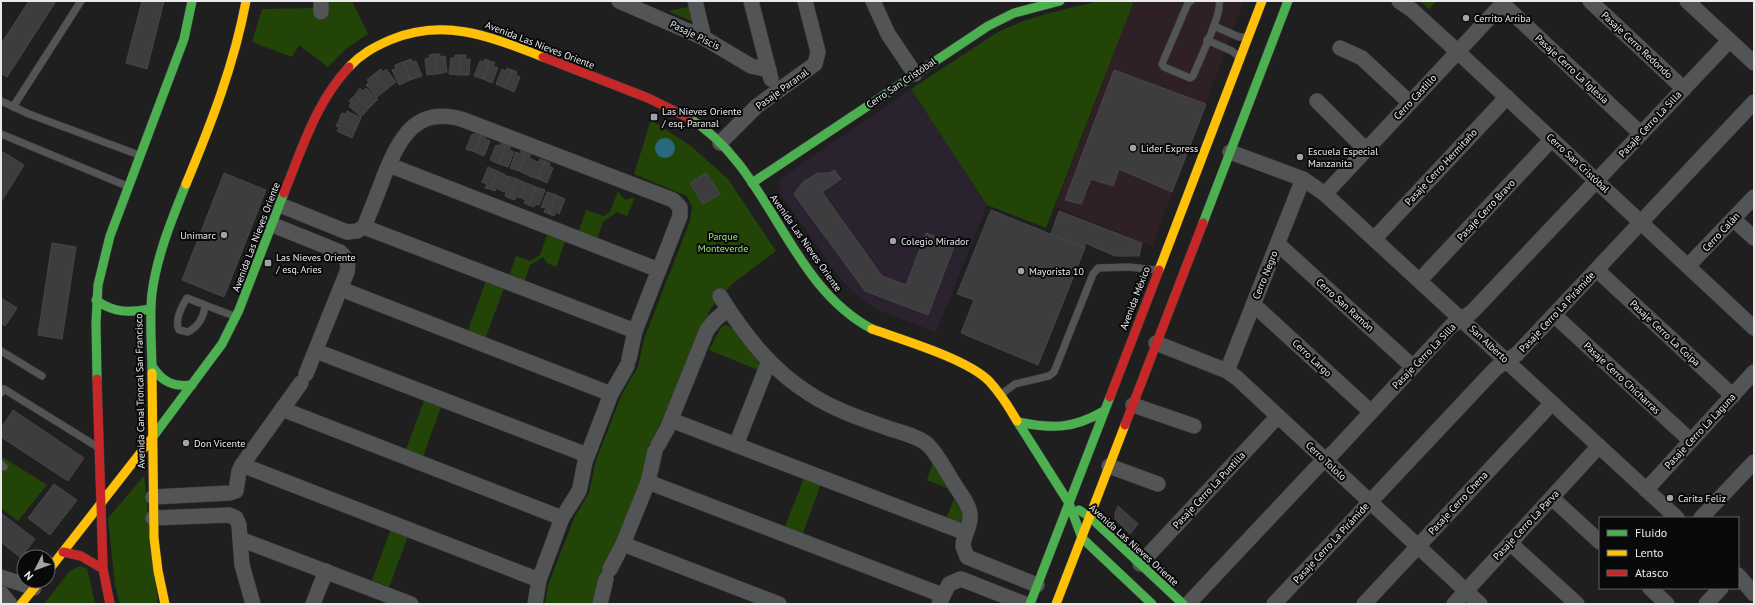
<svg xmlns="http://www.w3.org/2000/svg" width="1755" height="605" font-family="'PT Sans',sans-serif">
  <rect width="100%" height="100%" fill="#1f1f20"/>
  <polygon fill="#2f2025" points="1134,1 1244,1 1152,246 1055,207"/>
  <polygon fill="#2a222e" points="911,89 987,205 936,332 876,309 858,297 839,277 779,192 780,179"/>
  <g fill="#224507">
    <polygon points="318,1 352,1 368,34 347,48 328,67 299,45 292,57 252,42 262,9 318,8"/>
    <path d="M1098 1H1134L1046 228 987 205 911 89 998 32C1029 16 1064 10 1098 1Z"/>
    <polygon points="1420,1 1436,1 1429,9"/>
    <polygon points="694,6 699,24 668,11"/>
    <polygon points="651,120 691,146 728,179 776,251 732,284 711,308 662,420 649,445 638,489 593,604 545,604 548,585 575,516 589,493 596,460 622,394 638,367 644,339 690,221 692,207 687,196 634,174"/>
    <polygon points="618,191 625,200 635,197 627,216 617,212 603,222 596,242 577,236 586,210 604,216 610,212"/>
    <polygon points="547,235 565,242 556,267 547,263 543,257 530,265 524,282 509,276 516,256 530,261 540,255"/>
    <polygon points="486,281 504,288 485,339 467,333"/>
    <polygon points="727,325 733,329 760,362 758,370 709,350 722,326"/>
    <polygon points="424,401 441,407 422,459 405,452"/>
    <polygon points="1,456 47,485 18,521 1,508"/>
    <polygon points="933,462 947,488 927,480"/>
    <polygon points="144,476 158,604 120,604 115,586 108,518"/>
    <polygon points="804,478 821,484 802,536 784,529"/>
    <polygon points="954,499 966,517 963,526 946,519"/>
    <polygon points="391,529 408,536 389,587 372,580"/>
    <polygon points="79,566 87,568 95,604 44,604 69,572"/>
  </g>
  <circle fill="#28697d" cx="665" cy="148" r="10"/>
  <g fill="#3d3d3f" stroke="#474749">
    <polygon points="29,1 56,1 7,77 1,73 1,44"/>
    <polygon points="142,1 164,1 147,69 126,63"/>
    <polygon points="435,54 437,74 427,75 425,59 430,58 429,55"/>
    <polygon points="435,54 440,54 440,57 445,56 447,72 437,74"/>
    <polygon points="455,55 461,55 459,75 449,74 451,58 455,58"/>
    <polygon points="461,55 466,55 465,59 470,59 469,75 459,75"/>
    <polygon points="411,59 412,62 416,61 422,76 410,80 403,62"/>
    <polygon points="485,59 490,61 483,79 474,76 480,61 484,62"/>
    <polygon points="490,61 495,63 493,66 498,68 492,83 483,79"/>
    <polygon points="403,62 410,80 399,85 392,70 396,69 395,65"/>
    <polygon points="507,68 512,70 505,88 496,84 502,69 506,71"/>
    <polygon points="381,69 383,72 386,69 396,82 387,89 374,74"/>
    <polygon points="512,70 517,72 516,75 520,77 514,92 505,88"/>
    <polygon points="1114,70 1206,104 1172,192 1119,169 1113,186 1091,179 1081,204 1065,200"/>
    <polygon points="374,74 387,89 377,97 366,85 369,82 367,80"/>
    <polygon points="360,88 363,91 366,88 378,99 369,108 355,95"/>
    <polygon points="355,95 369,108 361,117 349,106 351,103 349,101"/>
    <polygon points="347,111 361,118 356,129 339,120 342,113 346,114"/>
    <polygon points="339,120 356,129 352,138 337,131 339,127 336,126"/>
    <polygon points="477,132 482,134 475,152 466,149 472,134 475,135"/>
    <polygon points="482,134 487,136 485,139 490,141 484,156 475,152"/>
    <polygon points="501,143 506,145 499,164 490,160 496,145 499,146"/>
    <polygon points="506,145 511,147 509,150 514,152 508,167 499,164"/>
    <polygon points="521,151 526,153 519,171 510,168 516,152 520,154"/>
    <polygon points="3,152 24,165 1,202 1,154"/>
    <polygon points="526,153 531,155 529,158 534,160 528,175 519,171"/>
    <polygon points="540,159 545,161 538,179 529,176 535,161 539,162"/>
    <polygon points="545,161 550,163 549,166 553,168 547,183 538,179"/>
    <polygon points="488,167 497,171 490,189 485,188 487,184 482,182"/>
    <polygon points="834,170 841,179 822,192 882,276 906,285 926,233 955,244 928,315 865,291 794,194 803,182 818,173 830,173"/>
    <polygon points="497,171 506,175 500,190 496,188 495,191 490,189"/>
    <polygon points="224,173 266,190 224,297 182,280"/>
    <polygon points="706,173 720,194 703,204 690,183"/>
    <polygon points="507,176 517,179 509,198 505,196 506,192 501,191"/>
    <polygon points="517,179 526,183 520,198 516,196 515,200 509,198"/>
    <polygon points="527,183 536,187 529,205 524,203 526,200 521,198"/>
    <polygon points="536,187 545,190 539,205 536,204 534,207 529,205"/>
    <polygon points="547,192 556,195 549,214 544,212 546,208 541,207"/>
    <polygon points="556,195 565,199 559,214 556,212 554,216 549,214"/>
    <polygon points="991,210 1085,248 1038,365 961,333 974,300 957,294"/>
    <polygon points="1059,211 1142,243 1139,256 1115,256 1085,243 1085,248 1051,234"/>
    <polygon points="52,243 76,247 62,339 38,335"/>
    <polygon points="1,298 17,308 5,326 1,323"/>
    <polygon points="13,410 84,458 68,481 1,437 1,428"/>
    <polygon points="54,484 77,500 50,535 28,518"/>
    <polygon points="1118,506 1138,524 1130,534 1115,519 1115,513"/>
    <polygon points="1,513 35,539 21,558 1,542"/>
  </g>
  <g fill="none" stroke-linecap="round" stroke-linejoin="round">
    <defs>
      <g id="lane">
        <path d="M1191 1 1188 3 1162 64 1164 67 1190 78 1193 76C1198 63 1223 12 1219 1"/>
        <polyline points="1214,26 1239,37 1246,37"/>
        <polyline points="1207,40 1232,51 1239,57"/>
        <polyline points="1,101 29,114 139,155"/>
        <polyline points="13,107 81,1"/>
        <polyline points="1,134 127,186"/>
        <path d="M205 305C204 317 199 326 188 332L179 330C174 320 182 306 187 298 202 304 218 310 234 316"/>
        <polyline points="1,351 42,376"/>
        <polyline points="1,393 4,389 96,446"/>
        <polyline points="1003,393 1015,384 1049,376 1054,372 1093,274 1098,268 1129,267 1156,270"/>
        <polyline points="1,464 4,467"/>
      </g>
      <g id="street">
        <polyline points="321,1 321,12"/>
        <polyline points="619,1 704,38 751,66 769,70"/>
        <polyline points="695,1 704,38"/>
        <polyline points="751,1 771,79"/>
        <polyline points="873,1 888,34 915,74"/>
        <polyline points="1399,1 1412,10 1458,52 1754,328"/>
        <polyline points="1590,1 1684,89"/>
        <polyline points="1687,1 1754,63"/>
        <polyline points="1503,4 1641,134"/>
        <polyline points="1340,48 1362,58 1410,103"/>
        <polyline points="1317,101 1366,150"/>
        <polyline points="720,143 757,106 815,64 818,52 805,1"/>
        <polyline points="1230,152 1303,179 1325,194 1677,518"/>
        <polyline points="389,165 659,270"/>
        <polyline points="1325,194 1505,1"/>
        <path d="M280 205 347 232 357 231 364 227C371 210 378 193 384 176 400 137 416 105 464 120L673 200 680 207V216L635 331 629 359"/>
        <polyline points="1733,219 1754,238"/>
        <path d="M273 225 340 252C347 258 349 263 347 272L306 374"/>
        <polyline points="364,227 635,331"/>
        <polyline points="1375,238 1507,97"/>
        <polyline points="1278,244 1413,367"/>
        <polyline points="1688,266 1754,197"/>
        <polyline points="1597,270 1733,396"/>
        <polyline points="1420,280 1552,139"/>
        <polyline points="341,289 611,394"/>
        <path d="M720 296C744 334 771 370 810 394 833 409 859 418 885 427 898 432 916 435 927 444 938 454 945 470 953 482 958 491 969 503 970 514 972 525 963 535 963 546L967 557 1037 585"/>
        <polyline points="1254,305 1371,412"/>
        <polyline points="1554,315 1691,441"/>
        <polyline points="1156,343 1227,371 1237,378 1480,604"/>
        <polyline points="316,351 587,455"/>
        <polyline points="1227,371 1303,179"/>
        <polyline points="1133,405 1194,426"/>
        <polyline points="282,409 562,518"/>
        <polyline points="671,420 966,533"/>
        <polyline points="658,445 667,429 707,330 715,320 728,309"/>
        <polyline points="736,445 769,361"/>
        <polyline points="242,465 539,580"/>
        <polyline points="1109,466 1158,484"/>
        <polyline points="648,482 942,595"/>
        <polyline points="580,487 585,462 611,394 627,366"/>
        <polyline points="1646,490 1754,372"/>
        <polyline points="153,497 230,493 236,491 239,471 242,465 301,383"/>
        <polyline points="1552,498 1600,542"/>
        <polyline points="153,518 229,515 236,518 239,525 242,565 253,604"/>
        <polyline points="1701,518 1754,462"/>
        <polyline points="240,539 411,604"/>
        <polyline points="1510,543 1577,604"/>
        <polyline points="623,544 779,604"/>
        <polyline points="1140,564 1278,416"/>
        <polyline points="610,569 623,544 648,482 655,451"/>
        <polyline points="1738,575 1754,594"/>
        <polyline points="1,577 34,588"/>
        <polyline points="1650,588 1667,604"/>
        <polyline points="1,593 10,604"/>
        <polyline points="313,604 326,571"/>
        <polyline points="535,604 539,580 562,518 579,491"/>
        <polyline points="600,604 606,579"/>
        <polyline points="939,604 949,584 961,579 1025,604"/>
        <polyline points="1188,604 1318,466 1334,452 1451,326 1472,312 1729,41"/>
        <polyline points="1274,604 1496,368 1517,354 1754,102"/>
        <polyline points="1364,604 1552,403"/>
        <polyline points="1454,604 1599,446"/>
        <polyline points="1706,604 1721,588"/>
      </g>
      <g id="fast">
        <path d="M689 118C771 168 786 283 872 329"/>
        <polyline points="752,183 988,26 1014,13 1060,1"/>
        <polyline points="1203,223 1288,1"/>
        <path d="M96 300C113 313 130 313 150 309"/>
        <path d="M152 366C162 382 173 387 192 385"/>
        <path d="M152 373C152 346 149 319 152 293 157 255 172 219 186 184"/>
        <polyline points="97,379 96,323 98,285 110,236 184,39 192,1"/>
        <polyline points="1017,421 1069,503 1082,538 1152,604"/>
        <path d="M1018 422C1052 429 1073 429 1104 411"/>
        <polyline points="152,438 222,344 239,310 284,193"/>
        <polyline points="1079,510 1090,517 1183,604"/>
        <polyline points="1030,604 1110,397"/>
      </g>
      <g id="slow">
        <path d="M349 67C361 54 374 47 390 40 445 17 491 37 543 57"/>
        <path d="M186 184C211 124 234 65 246 1"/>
        <polyline points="1159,270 1262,1"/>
        <path d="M872 329C903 340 967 359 989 381 1000 393 1009 407 1017 421"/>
        <polyline points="152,373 154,538 158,571 165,604"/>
        <polyline points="48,571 152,438"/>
        <polyline points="21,604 40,581"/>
        <polyline points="1056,604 1125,425"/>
      </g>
      <g id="jam">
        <polyline points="543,57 648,98 689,118"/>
        <path d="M284 193C302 149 316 102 349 67"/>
        <polyline points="97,379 103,569 110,604"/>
        <polyline points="1110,397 1159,270"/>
        <polyline points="1125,425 1203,223"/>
        <polyline points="63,552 81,556 103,569"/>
      </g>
    </defs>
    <use href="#lane" stroke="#3a3a3b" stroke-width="8"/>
    <use href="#street" stroke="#3a3a3b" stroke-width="16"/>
    <use href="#fast" stroke="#3a3a3b" stroke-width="10"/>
    <use href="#slow" stroke="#3a3a3b" stroke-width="10"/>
    <use href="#jam" stroke="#3a3a3b" stroke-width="10"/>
    <use href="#lane" stroke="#535455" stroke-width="7"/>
    <use href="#street" stroke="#535455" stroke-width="15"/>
    <use href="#fast" stroke="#4caf50" stroke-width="9"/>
    <use href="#slow" stroke="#ffc107" stroke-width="9"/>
    <use href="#jam" stroke="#c62828" stroke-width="9"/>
  </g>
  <g fill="#a3a3a5" stroke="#08090a" stroke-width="1.5">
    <circle cx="1466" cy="18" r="4"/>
    <rect x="650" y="113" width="8" height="8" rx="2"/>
    <circle cx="1133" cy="148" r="4"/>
    <circle cx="1300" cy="157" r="4"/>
    <circle cx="224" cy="235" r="4"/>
    <circle cx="893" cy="241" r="4"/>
    <rect x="264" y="259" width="8" height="8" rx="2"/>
    <circle cx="1021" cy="271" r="4"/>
    <circle cx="186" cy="443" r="4"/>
    <circle cx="1670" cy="498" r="4"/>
  </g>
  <g text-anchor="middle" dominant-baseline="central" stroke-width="4" stroke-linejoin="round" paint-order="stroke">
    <g font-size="10" fill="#eaeaec" stroke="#08090a" text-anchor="start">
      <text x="1474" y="18">Cerrito Arriba</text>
      <text x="662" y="111">Las Nieves Oriente<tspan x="662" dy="12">/ esq. Paranal</tspan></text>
      <text x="1141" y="148">Lider Express</text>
      <text x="1308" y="151">Escuela Especial<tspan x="1308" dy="12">Manzanita</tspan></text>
      <text x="216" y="235" text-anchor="end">Unimarc</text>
      <text x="901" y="241">Colegio Mirador</text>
      <text x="276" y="257">Las Nieves Oriente<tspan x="276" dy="12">/ esq. Aries</tspan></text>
      <text x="1029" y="271">Mayorista 10</text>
      <text x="194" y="443">Don Vicente</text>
      <text x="1678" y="498">Carita Feliz</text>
    </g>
    <g font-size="10" fill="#eaeaec" stroke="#08090a">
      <text transform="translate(695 35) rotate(26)">Pasaje Piscis</text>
      <text transform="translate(540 45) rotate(21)">Avenida Las Nieves Oriente</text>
      <text transform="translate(1637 45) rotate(43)">Pasaje Cerro Redondo</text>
      <text transform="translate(1572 69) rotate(43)">Pasaje Cerro La Iglesia</text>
      <text transform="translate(901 83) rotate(-34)">Cerro San Cristóbal</text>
      <text transform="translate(782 89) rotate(-36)">Pasaje Paranal</text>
      <text transform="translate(1415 97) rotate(-47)">Cerro Castillo</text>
      <text transform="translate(1650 124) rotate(-47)">Pasaje Cerro La Silla</text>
      <text transform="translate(1578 163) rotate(43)">Cerro San Cristóbal</text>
      <text transform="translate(1441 167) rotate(-47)">Pasaje Cerro Hermitaño</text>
      <text transform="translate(1486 210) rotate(-47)">Pasaje Cerro Bravo</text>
      <text transform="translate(1721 232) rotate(-47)">Cerro Calán</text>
      <text transform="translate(256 237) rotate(-69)">Avenida Las Nieves Oriente</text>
      <text transform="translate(806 243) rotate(55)">Avenida Las Nieves Oriente</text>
      <text transform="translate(1265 275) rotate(-68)">Cerro Negro</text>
      <text transform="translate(1135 298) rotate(-69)">Avenida México</text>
      <text transform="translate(1345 305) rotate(42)">Cerro San Ramón</text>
      <text transform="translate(1557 312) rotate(-47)">Pasaje Cerro La Pirámide</text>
      <text transform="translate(1665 333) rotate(43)">Pasaje Cerro La Coipa</text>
      <text transform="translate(1489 344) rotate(43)">San Alberto</text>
      <text transform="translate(1424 356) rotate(-46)">Pasaje Cerro La Silla</text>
      <text transform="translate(1312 358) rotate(43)">Cerro Largo</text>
      <text transform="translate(1622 378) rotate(43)">Pasaje Cerro Chicharras</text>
      <text transform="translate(140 391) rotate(-91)">Avenida Canal Troncal San Francisco</text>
      <text transform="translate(1700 431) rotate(-47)">Pasaje Cerro La Laguna</text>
      <text transform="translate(1326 461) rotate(43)">Cerro Tololo</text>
      <text transform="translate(1209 490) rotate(-47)">Pasaje Cerro La Puntilla</text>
      <text transform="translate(1458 503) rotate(-47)">Pasaje Cerro Chena</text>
      <text transform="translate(1526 525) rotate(-47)">Pasaje Cerro La Parva</text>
      <text transform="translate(1331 543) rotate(-47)">Pasaje Cerro La Pirámide</text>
      <text transform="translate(1134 545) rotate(42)">Avenida Las Nieves Oriente</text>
    </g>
    <g font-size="10" fill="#9fe577" stroke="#08090a">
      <text x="723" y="236">Parque<tspan x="723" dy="12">Monteverde</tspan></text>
    </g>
  </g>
  <rect width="1755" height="605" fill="none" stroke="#eaeaec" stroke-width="4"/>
  <rect x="1599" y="517" width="140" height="72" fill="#08090a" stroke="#626364"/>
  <rect x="1607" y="530" width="20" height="6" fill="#4caf50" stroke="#626364"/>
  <text x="1635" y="537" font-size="12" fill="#eaeaec">Fluido</text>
  <rect x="1607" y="550" width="20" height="6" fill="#ffc107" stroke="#626364"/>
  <text x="1635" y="557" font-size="12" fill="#eaeaec">Lento</text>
  <rect x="1607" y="570" width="20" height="6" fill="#c62828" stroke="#626364"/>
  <text x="1635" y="577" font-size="12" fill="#eaeaec">Atasco</text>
  <g transform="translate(36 569) rotate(228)"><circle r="19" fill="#08090a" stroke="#626364"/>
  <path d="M0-3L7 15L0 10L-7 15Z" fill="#a3a3a5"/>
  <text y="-6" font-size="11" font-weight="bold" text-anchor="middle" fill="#eaeaec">N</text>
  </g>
</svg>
